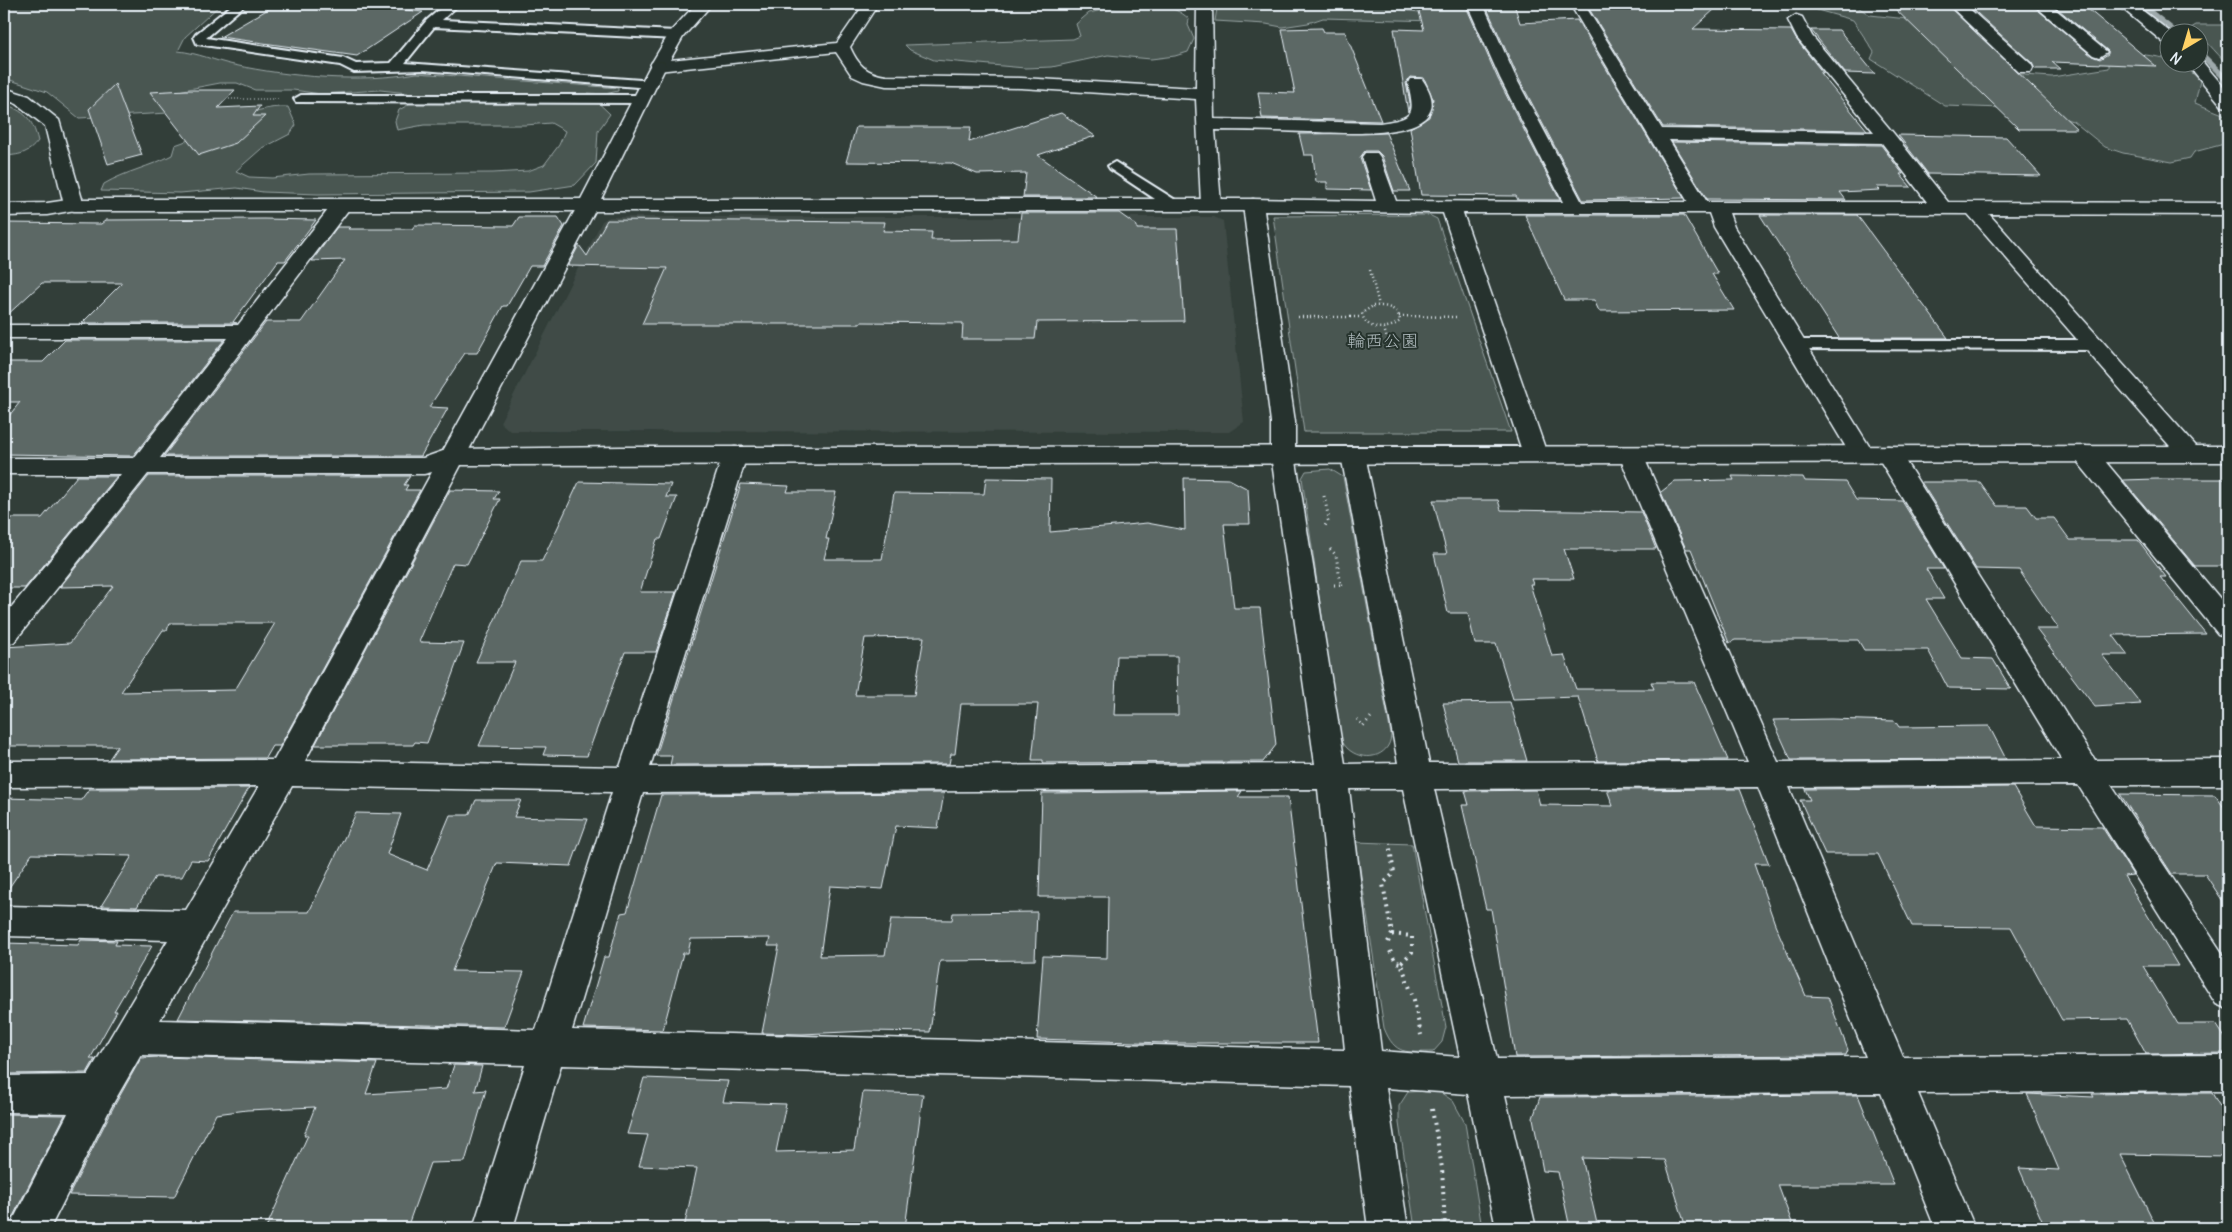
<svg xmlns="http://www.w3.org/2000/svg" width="2232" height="1232" font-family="Delius,'Klee One',sans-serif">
  <rect width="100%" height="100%" fill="#323e39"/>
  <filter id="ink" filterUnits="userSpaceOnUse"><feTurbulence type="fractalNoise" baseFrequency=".02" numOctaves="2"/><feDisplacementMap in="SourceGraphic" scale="10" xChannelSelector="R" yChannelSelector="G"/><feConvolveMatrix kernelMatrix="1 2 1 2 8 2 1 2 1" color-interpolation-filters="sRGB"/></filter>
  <g filter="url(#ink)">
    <polygon fill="#3f4b46" points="609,217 1214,217 1223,221 1244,422 1229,432 510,431 500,422 602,221"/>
    <g fill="#495651" stroke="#98a4a4">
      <path d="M4 4H221L185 37 178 51C198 53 215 61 234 65 290 77 360 83 417 73L618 88V91L605 94 588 93 610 114 598 131 596 163 575 185 529 192 318 194 263 192 237 188 180 193 101 191 104 184C126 171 150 167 172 155L175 145C212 133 248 105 288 107L296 125 290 134 261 149 236 171 249 177 272 178 309 174 493 173 528 171 544 165 559 145 565 131 551 123 525 125H424L397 130 395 121 399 110 408 105V93L380 90 321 94 293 90H255L237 83H220L178 91 168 113 79 118 47 92 4 78Z"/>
      <path d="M1128 4C1149 4 1172 3 1189 19L1188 25 1194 39 1188 52 1175 56 1151 59 1108 55 1052 67 1025 68 934 60 910 50 905 45 1073 39 1080 36 1076 24 1089 13Z"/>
      <polygon points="1295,4 1392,4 1403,10 1434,14 1436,21 1323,18 1308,23 1282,27 1266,24 1215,21 1217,8 1284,8"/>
      <path d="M1806 4H1853L1870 15 1926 21 1980 72 2052 77 2109 68V59C2129 51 2149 55 2169 59L2170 62C2181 63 2193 72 2200 81L2195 103 2228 116V143L2194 152 2190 158 2172 162 2123 153 2105 147 2073 121 2050 115 2002 108 1945 106 1871 59 1874 52 1853 20 1817 10Z"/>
      <path d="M2196 25H2228V64C2214 52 2205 37 2191 28Z"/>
      <path d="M4 103C25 113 32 117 38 141 28 154 19 155 4 156Z"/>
      <polygon points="1429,215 1437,219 1511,432 1304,432 1273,216"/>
      <path d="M1330 469 1343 477 1391 735C1390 758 1362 763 1347 748 1343 744 1341 739 1339 734L1302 478 1306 471Z"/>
      <path d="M1356 842 1412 844 1446 1027 1442 1042 1433 1052C1407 1052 1395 1056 1384 1028Z"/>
      <polygon points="1437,1090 1453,1101 1465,1123 1482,1228 1415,1228 1399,1123 1399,1106 1408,1092"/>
    </g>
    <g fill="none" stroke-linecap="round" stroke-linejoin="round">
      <g stroke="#9ea9ab" stroke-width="6">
        <polyline points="2140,4 2175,32"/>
        <polyline points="2200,53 2228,81"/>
      </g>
    </g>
    <g fill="#5c6865" stroke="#e8f1f8" fill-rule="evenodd">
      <polygon points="277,4 356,4 423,12 357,56 220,37"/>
      <polygon points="1417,4 1465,4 1498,79 1560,200 1518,200 1516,196 1421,195 1410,128 1429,117 1433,99 1424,78 1410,77 1406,83 1410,102 1408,112 1394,29 1424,30"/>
      <polygon points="1485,4 1514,4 1520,23 1577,20 1684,198 1583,200 1518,77"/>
      <polygon points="1586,4 1665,4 1668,8 1716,8 1693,29 1791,30 1796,39 1823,73 1820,73 1867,130 1663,127"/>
      <polygon points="1890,4 1946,4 2077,129 2019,129"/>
      <polygon points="1967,4 2031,4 2092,56 2100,59 2108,54 2108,51 2052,4 2082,4 2156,66 2052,62 2060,69 2035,69 2032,63"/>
      <polygon points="1322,28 1324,32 1345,32 1381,121 1262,118 1258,92 1295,93 1282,29"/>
      <polygon points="1811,30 1839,30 1875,74 1845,73"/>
      <polygon points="115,84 142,155 108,164 89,109"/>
      <polygon points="187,90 235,90 218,108 260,106 253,116 265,116 236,143 199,155 150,92"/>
      <polygon points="1061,113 1095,136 1038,155 1097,197 1023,197 1026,173 977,174 951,163 846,162 856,127 971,127 969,142"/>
      <polygon points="1386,133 1410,191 1394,191 1382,156 1377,151 1365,151 1360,158 1371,190 1327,189 1327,182 1316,182 1313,155 1304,155 1299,134"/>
      <polygon points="1898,135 2006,137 2041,176 1928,174"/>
      <polygon points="1672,142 1881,145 1903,174 1900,174 1911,187 1877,187 1880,190 1840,192 1846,200 1707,199"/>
      <polygon points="1021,213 1119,213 1137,226 1137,229 1177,229 1184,321 1037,322 1035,339 962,339 963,323 861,322 860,324 642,324 667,268 568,266 579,245 587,256 607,220 885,222 883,231 932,232 931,240 1018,239"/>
      <polygon points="1525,215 1684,215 1718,274 1712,274 1734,310 1599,311 1594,300 1564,300"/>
      <polygon points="1760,215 1857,215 1948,338 1839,338"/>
      <polygon points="519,217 558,217 564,226 542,266 530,266 507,306 503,306 477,353 465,353 429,407 448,408 421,456 164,456 266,322 301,322 345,260 312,261 337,227 350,227 348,229 412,229 415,225 513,226"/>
      <polygon points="106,220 264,219 316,220 285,261 278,261 233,322 237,323 82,323 122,283 42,283 4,318 4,223 101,224"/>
      <polygon points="65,340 224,340 133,456 4,454 4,422 20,402 4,402 4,362 43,362"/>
      <polygon points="77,476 117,476 25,588 4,588 4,518 42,518"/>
      <path d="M149 476H410L404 485H408L405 490H420L280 746H272L265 758 109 759 118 746H4V647L70 643 113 586 60 587ZM170 623H275L235 690 121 692 163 630H167Z"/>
      <polygon points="1732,476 1803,477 1805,481 1845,482 1856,500 1902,501 1944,569 1926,569 1944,599 1926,599 1962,658 1993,659 2011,689 1948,688 1928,650 1864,650 1858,640 1735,640 1729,643 1691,549 1686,549 1661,492 1675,481 1734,480"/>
      <path d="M986 478 1051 479 1050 532 1147 523 1185 530 1184 478 1229 479 1248 489 1250 524H1224L1234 608H1260L1276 745 1263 762 1043 763V760H1032L1038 704H961L955 754H951L949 764 670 765 672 756H656L741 484 789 486 787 492H836L826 539H829L824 559H882L894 493 984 494ZM924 637 914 695H855L865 638ZM1117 656H1177L1178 715H1114Z"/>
      <polygon points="2156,479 2228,479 2228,566 2195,566 2123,480"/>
      <polygon points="579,482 671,484 666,497 677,497 661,539 657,539 640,592 676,592 656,652 625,652 587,756 543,755 546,747 479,746 515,662 476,662 521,561 542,561"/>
      <polygon points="1921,482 1980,482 1997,506 2027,506 2036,518 2054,518 2070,540 2138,540 2166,577 2160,577 2206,634 2113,635 2128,655 2102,655 2141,704 2095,707 2036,629 2059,629 2019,570 1976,569"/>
      <polygon points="450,490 499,491 494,499 500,499 467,564 453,563 419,642 464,643 427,743 415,742 413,745 315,745"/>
      <polygon points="1433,500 1498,500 1501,510 1641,512 1656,549 1564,549 1574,579 1531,579 1533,584 1530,584 1552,656 1564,655 1576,689 1654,689 1651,682 1694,682 1728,760 1598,761 1578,697 1513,699 1496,644 1475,644 1468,613 1448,613 1434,554 1447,554"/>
      <polygon points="1510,702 1527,761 1458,761 1443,703"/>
      <polygon points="1831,719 1895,721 1899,727 1989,726 2006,759 1791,760 1773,720"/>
      <polygon points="2013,787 2036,826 2102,827 2133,875 2124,876 2178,966 2143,966 2178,1024 2216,1024 2228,1042 2228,1053 2146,1054 2127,1019 2062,1020 2011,927 1912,926 1878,854 1825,854 1800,800 1810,800 1805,789"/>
      <polygon points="249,788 208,861 191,860 182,877 155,877 137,907 101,906 132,856 32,854 4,895 4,798 81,800 89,789"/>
      <polygon points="1740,789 1769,864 1754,864 1775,924 1806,996 1828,997 1848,1050 1846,1055 1515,1057 1491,909 1486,909 1462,805 1469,805 1465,791 1536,790 1540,805 1613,806 1607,790"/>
      <polygon points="1242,791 1238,797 1288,797 1318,1043 1166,1043 1037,1039 1043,956 1107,958 1108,897 1039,897 1042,793"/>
      <polygon points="944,793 938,828 896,826 883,889 830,886 820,956 885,955 891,919 952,920 953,913 1037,912 1035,960 940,961 930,1032 868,1031 802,1034 762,1033 779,946 768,946 770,938 691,939 688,953 683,953 663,1030 583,1028 604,957 609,957 621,913 627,912 661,795"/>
      <polygon points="2120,794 2215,795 2228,813 2228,909 2205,874 2172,874"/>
      <polygon points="476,800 521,800 514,817 588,819 571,866 497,863 452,971 524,972 504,1027 178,1019 233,912 309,912 356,813 401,814 387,854 427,870 450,815 469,815"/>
      <polygon points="81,940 117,941 115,945 152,946 114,1011 117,1011 90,1059 95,1059 87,1073 4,1074 4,943 78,945"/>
      <polygon points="158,1057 377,1063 366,1094 446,1089 454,1065 482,1066 475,1091 486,1090 465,1162 430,1163 407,1228 266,1228 308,1135 304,1135 315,1107 247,1110 216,1114 174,1197 69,1195 113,1108 141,1058"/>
      <polygon points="644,1078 728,1081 723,1102 786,1104 776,1152 854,1150 863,1092 923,1094 905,1228 684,1228 697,1168 639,1166 648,1135 627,1134"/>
      <polygon points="2169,1093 2212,1093 2228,1120 2228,1156 2120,1154 2156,1226 2043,1223 2019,1168 2059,1170 2027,1094 2094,1097 2092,1094"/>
      <polygon points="1858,1095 1894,1185 1778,1185 1794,1228 1686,1228 1665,1160 1582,1158 1598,1228 1570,1228 1558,1172 1543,1171 1533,1118 1540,1097"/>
      <polygon points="4,1114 65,1115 7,1228 4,1228"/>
    </g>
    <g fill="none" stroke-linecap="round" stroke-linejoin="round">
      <defs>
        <g id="lane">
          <polygon points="233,4 246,4 206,38 343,58 356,64 391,63 427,20 446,4 459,4 442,20 676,31 682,35 676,39 434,27 405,63 655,81 657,84 655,87 650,88 422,70 354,72 340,65 197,44 194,37 196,34"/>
          <polygon points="301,95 641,95 648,99 641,103 296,102 294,99"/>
          <polygon points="1115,162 1177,201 1179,204 1177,207 1167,207 1110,169 1108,166"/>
          <polygon points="1796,340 2094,340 2100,341 2103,345 2100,349 2094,350 1790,349 1787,345 1790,341"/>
        </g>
        <g id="street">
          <path d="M696 4H712L683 37 670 60 837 43 864 4H878L850 47C858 65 866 73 886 76L1021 78 1196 88 1197 4H1212L1214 119 1380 123C1415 118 1415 115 1408 83L1410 79H1422C1468 145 1337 132 1308 132 1277 131 1246 130 1215 130L1221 204 1218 208H1204L1201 204 1196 99 1021 88 886 86 863 81 852 76 836 52 658 71 652 70 650 66 670 32Z"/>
          <path d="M1467 4H1483L1516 78 1582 202H1688L1570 4H1584L1662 129 1874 132 1797 38 1788 20 1796 15 1802 17 1812 36 1894 134 1948 202 2228 203V215L1989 214 2203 454 2200 460 2191 462 2182 460 1968 214 1729 213 1734 227 1874 454 1871 460 1862 462 1853 460 1850 454 1714 227 1709 213H1463L1547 454 1544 460 1535 462 1526 460 1523 454 1443 213 1264 211 1295 422V455L1345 764 1398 763 1341 455 1344 449 1353 447 1362 449 1365 455 1429 763 1748 762 1619 455 1622 449 1631 447 1640 449 1643 455 1778 762 2062 760 1876 454 1879 448 1888 446 1897 448 2095 760 2228 759V785H2111L2228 962V1009L2216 1004 2078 785 1789 787 1903 1057 2228 1055V1091L1918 1093 1975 1228H1935L1881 1093 1505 1095 1536 1228H1496L1468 1094 1386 1088 1408 1228H1368L1349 1086 561 1065 513 1228H473L525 1065 141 1055 111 1107 50 1228H9L68 1113 4 1112V1076L88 1075 168 940 4 936V906L186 910 259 786 4 787V761L274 760 432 472 424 474H148L14 642 4 645V616L121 474H4V458H134L228 338H4V325H238L335 201H349L352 205 349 209 160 458H423L443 451 578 205 581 201H595L598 205 305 761 620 767 723 455 726 449 735 447 744 449 747 455 650 767 1315 764 1271 455V422L1243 205 1246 201 1253 199 1376 201 1362 157 1365 153H1377L1380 157 1396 201 1563 202 1500 78ZM1669 140 1882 143 1927 202H1707ZM292 786 612 792 536 1030 160 1020ZM1758 787 1866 1057 1497 1059 1434 789ZM1318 789 1345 1050 572 1030 643 793ZM1349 789H1403L1460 1057 1381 1051Z"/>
          <polygon points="1948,4 1964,4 2031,64 2033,68 2031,72 2019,72"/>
          <polygon points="2033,4 2049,4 2107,52 2099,57 2093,55"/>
          <polygon points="2117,4 2134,4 2170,32 2170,45 2164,43"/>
          <polygon points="2200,59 2228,92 2228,107 2222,106 2186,62 2200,62"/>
          <polygon points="74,199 81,201 84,205 81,209 47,215 4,216 4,204 47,203"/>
          <polygon points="2085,446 2094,448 2228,608 2228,637 2218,634 2076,460 2073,454 2076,448"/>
        </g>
        <g id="secondary">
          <polygon points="658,61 664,62 666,66 601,199 1253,199 1260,201 1263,205 1260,209 1253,211 74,211 67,209 64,205 45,126 17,104 4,99 4,88 29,96 59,120 82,199 581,199 650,66 652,62"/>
          <polygon points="2228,446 2228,462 452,465 443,463 440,457 443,451 452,449 621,447"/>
        </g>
      </defs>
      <use href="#lane" stroke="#e8f1f8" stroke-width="4"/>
      <use href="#street" stroke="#e8f1f8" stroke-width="3"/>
      <use href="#secondary" stroke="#e8f1f8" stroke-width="3"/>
      <polyline stroke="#e8f1f8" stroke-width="2" stroke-dasharray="0.5 2.5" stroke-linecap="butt" points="229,99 278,99"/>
      <g stroke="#e8f1f8" stroke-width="2.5" stroke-dasharray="1 3" stroke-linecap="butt">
        <polyline points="1370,270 1379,305"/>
        <path d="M1373 306C1384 305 1399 307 1400 321 1388 331 1365 331 1362 313Z"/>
        <polyline points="1399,316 1458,317"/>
        <polyline points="1298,317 1362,317"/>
        <polyline points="1384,328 1390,351"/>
      </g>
      <g stroke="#e8f1f8" stroke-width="3" stroke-dasharray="1 4" stroke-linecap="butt">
        <polyline points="1324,496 1329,519 1325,526"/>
        <polyline points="1330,549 1336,555 1341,585 1347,585"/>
        <polyline points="1334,585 1341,585"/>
        <polyline points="1357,719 1363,726 1371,717"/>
      </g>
      <g stroke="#e8f1f8" stroke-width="4" stroke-dasharray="2 5" stroke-linecap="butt">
        <polyline points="1392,934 1412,936 1412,952 1401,963"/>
        <polyline points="1388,942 1392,934 1383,884 1394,873 1389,843"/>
        <polyline points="1390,951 1396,962 1401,963 1414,1000 1421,1035"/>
        <polyline points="1432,1109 1442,1168 1445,1228"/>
      </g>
      <use href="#lane" fill="#26332d" fill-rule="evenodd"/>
      <use href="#street" fill="#26332d" fill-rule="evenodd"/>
      <use href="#secondary" fill="#26332d" fill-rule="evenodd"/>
    </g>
  </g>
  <g text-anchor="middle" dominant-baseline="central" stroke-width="4" stroke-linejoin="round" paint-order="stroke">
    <g font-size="18" fill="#b0bbbe" stroke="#26332d">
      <text x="1383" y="340">輪西公園</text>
    </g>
  </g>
  <rect width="2232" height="1232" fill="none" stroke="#26332d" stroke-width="20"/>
  <rect x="10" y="10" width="2212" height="1212" fill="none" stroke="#e8f1f8" stroke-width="2" filter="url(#ink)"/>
  <g transform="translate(2184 48) rotate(218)"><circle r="24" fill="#26332d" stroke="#747f7e"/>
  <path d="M0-4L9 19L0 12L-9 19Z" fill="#ffd166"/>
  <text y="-8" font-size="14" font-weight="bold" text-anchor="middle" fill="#e8f1f8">N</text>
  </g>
</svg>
